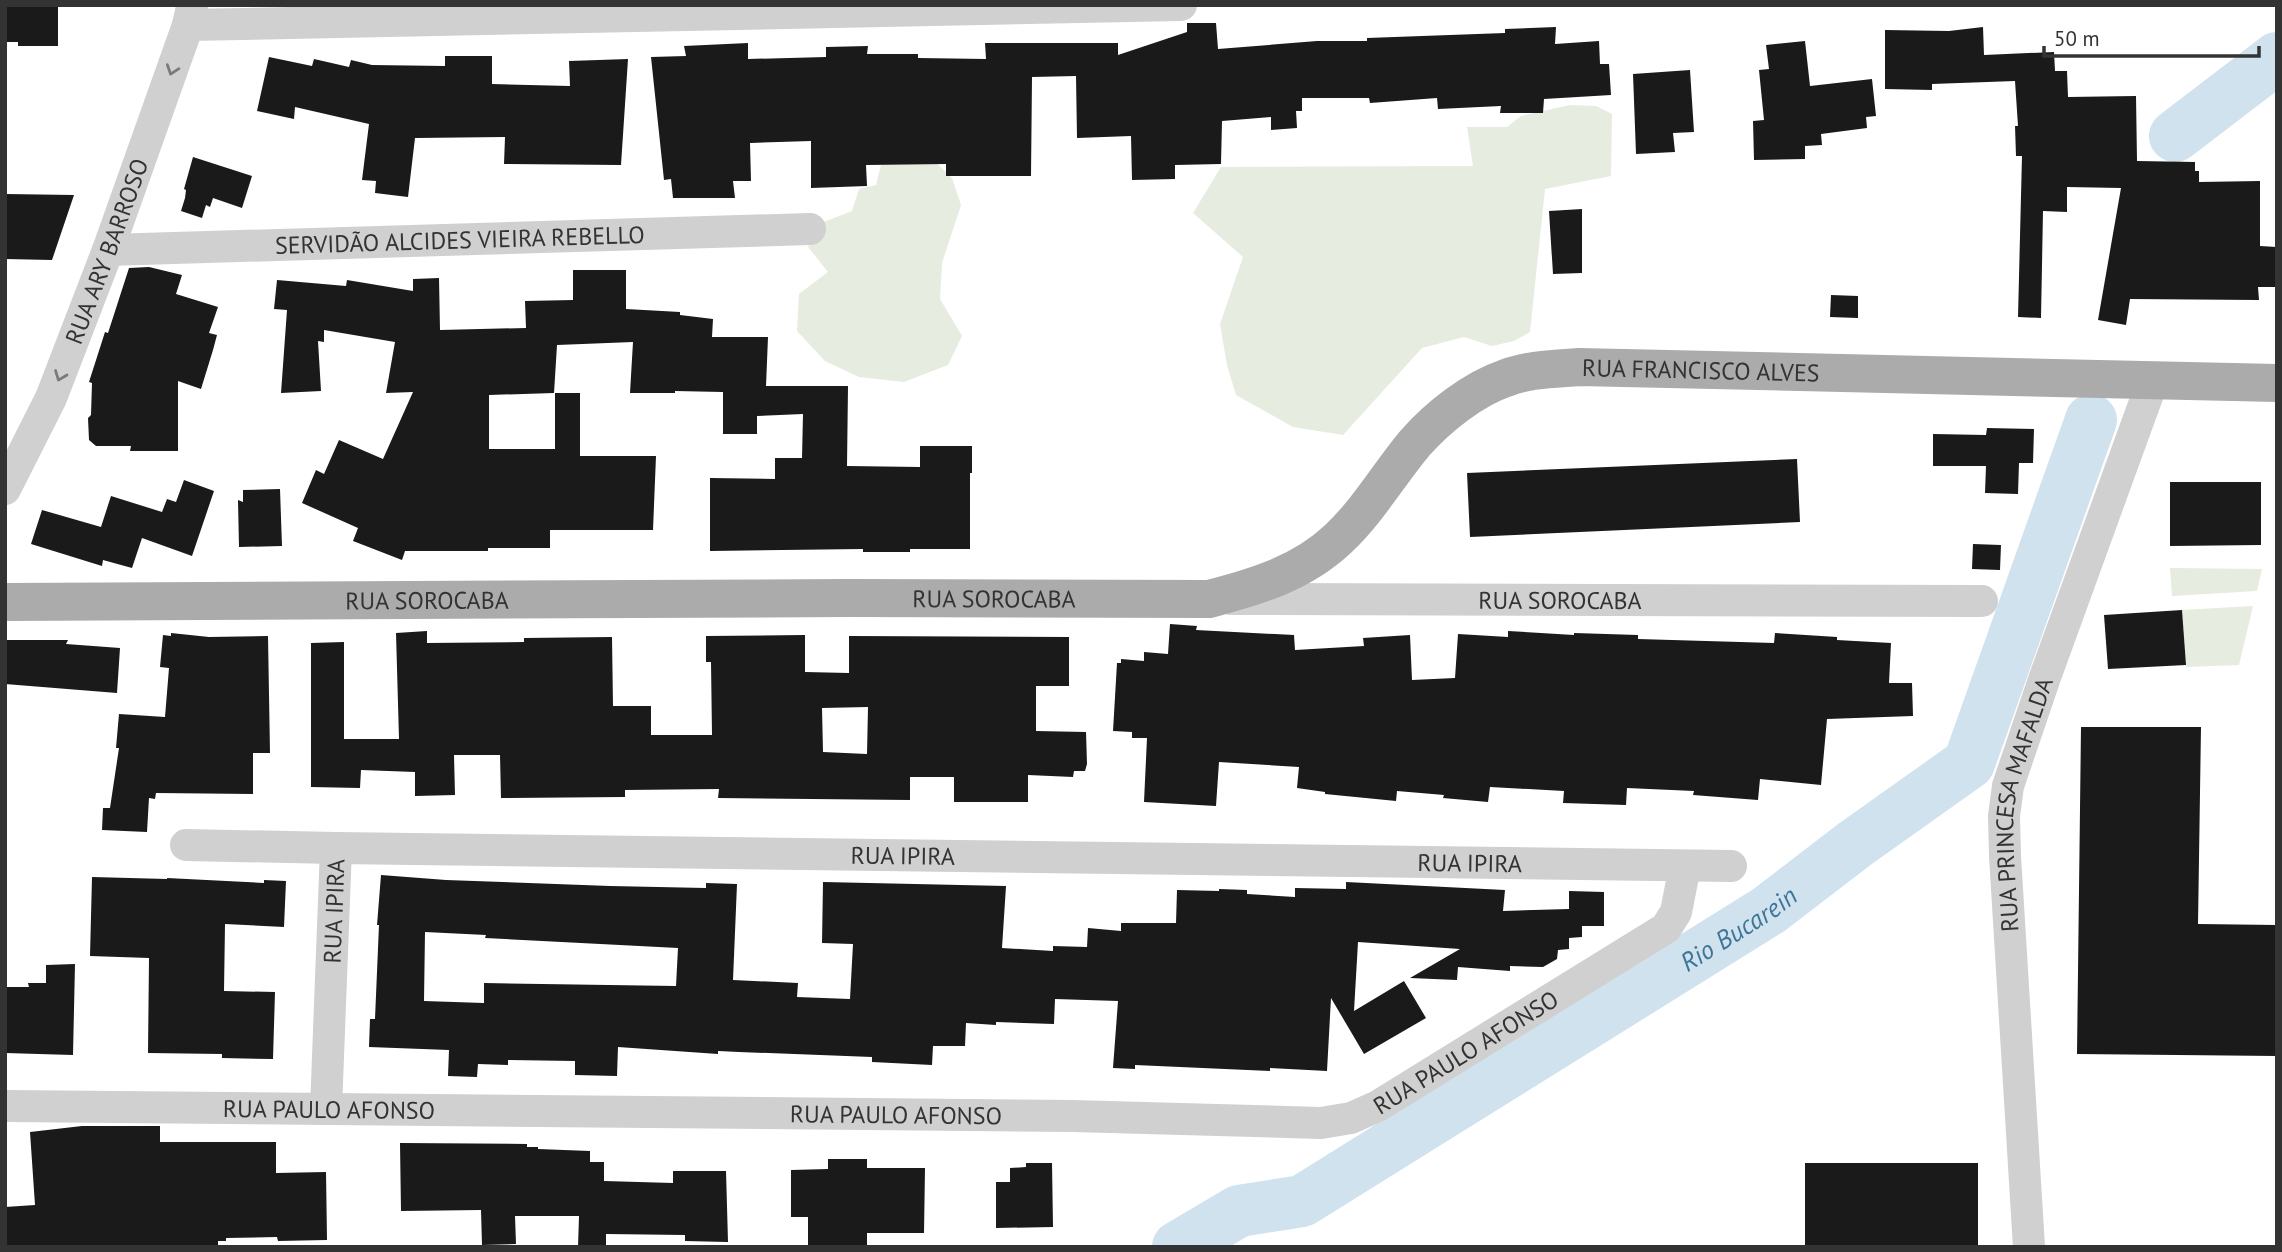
<svg xmlns="http://www.w3.org/2000/svg" width="2282" height="1252" font-family="'PT Sans',sans-serif">
  <rect width="100%" height="100%" fill="#fff"/>
  <g fill="#e6ecdf">
    <polygon points="1570,105 1596,106 1612,114 1611,176 1545,189 1530,332 1514,341 1492,346 1464,337 1422,348 1343,435 1293,427 1236,395 1227,365 1220,324 1243,257 1193,213 1221,167 1473,166 1467,127 1507,127 1521,116"/>
    <polygon points="922,149 952,178 961,205 942,263 940,299 962,336 948,365 904,382 859,377 825,361 797,331 799,294 828,272 808,247 821,223 852,211 859,189 876,185 882,161"/>
    <polygon points="2170,568 2262,569 2257,591 2172,596"/>
    <polygon points="2253,606 2239,665 2186,667 2182,610"/>
  </g>
  <g fill="none" stroke-linecap="round" stroke-linejoin="round">
    <g stroke="#cfe2ee" stroke-width="52">
      <polyline points="2175,136 2277,58"/>
      <path id="s1" d="M1178 1247 1239 1211 1302 1201 1769 910 1855 844 1969 763 2091 420"/>
    </g>
  </g>
  <g fill="#1a1a1a" fill-rule="evenodd">
    <polygon points="5,5 58,5 58,46 18,46 18,42 5,42"/>
    <polygon points="1187,23 1216,23 1218,49 1317,41 1367,41 1367,38 1505,33 1505,29 1556,27 1555,44 1599,41 1600,64 1609,64 1611,95 1544,99 1543,113 1500,113 1501,106 1438,109 1437,98 1370,103 1369,98 1302,98 1302,111 1296,111 1297,128 1271,130 1271,117 1222,121 1221,164 1175,165 1175,179 1132,180 1131,136 1077,138 1076,76 1032,77 1031,176 946,176 946,164 866,165 867,186 811,188 811,141 750,143 751,181 733,181 735,198 673,198 671,179 664,180 651,57 686,56 684,46 748,43 748,59 826,57 826,47 868,46 867,54 918,54 918,58 986,59 985,43 1118,43 1118,55 1187,32"/>
    <polygon points="1983,27 1984,55 2054,52 2055,71 2067,71 2068,97 2136,96 2137,161 2195,162 2195,171 2199,171 2199,182 2260,181 2260,246 2277,247 2277,287 2258,287 2259,300 2130,299 2126,325 2098,320 2121,188 2067,187 2067,212 2043,211 2041,318 2018,317 2022,156 2016,156 2015,126 2018,126 2015,81 1932,84 1932,90 1885,89 1885,30 1949,31"/>
    <polygon points="1805,41 1810,86 1872,79 1876,116 1866,117 1867,128 1821,134 1822,145 1805,146 1805,159 1754,160 1753,121 1764,120 1759,70 1769,69 1766,45"/>
    <polygon points="445,56 492,56 492,84 570,86 569,61 628,59 621,165 504,164 505,137 415,138 408,197 375,193 376,181 362,180 369,124 295,107 294,119 257,111 269,57 312,66 314,59 349,67 351,60 372,65 445,66"/>
    <polygon points="1690,70 1694,132 1673,133 1675,152 1636,154 1633,74"/>
    <polygon points="193,157 252,176 242,208 213,198 210,207 206,205 202,218 181,211 185,198 186,190 184,189"/>
    <polygon points="5,194 74,195 52,260 5,259"/>
    <polygon points="1582,209 1582,273 1553,274 1549,211"/>
    <polygon points="149,267 182,275 176,294 218,307 209,333 217,335 213,350 201,389 178,381 178,451 130,451 131,446 96,446 89,440 88,418 91,415 92,383 89,382 105,332 108,333 129,268"/>
    <polygon points="573,270 626,270 626,309 680,312 680,315 713,319 712,337 768,337 766,386 848,386 847,466 920,467 920,446 972,446 972,473 970,473 970,549 910,549 910,552 863,552 863,549 710,551 710,478 775,479 775,458 802,458 803,414 757,416 757,434 723,434 723,392 675,391 675,393 630,393 633,342 557,345 554,393 489,395 489,449 555,449 555,393 580,393 580,456 656,456 653,530 550,530 550,548 488,548 488,551 405,551 402,560 353,541 358,528 302,503 316,470 324,474 339,440 383,459 413,392 386,393 395,342 324,330 324,342 318,341 321,391 281,393 287,310 274,309 277,280 346,286 347,280 413,291 413,279 439,278 440,330 526,328 525,301 573,300"/>
    <polygon points="1831,295 1858,296 1858,318 1830,317"/>
    <polygon points="1987,428 2034,429 2033,463 2019,463 2018,494 1985,493 1986,466 1933,466 1933,434 1986,435"/>
    <polygon points="1797,459 1800,522 1470,537 1467,473"/>
    <polygon points="184,480 214,491 192,556 142,538 132,568 103,560 102,566 31,544 42,510 101,527 111,496 162,512 167,499 176,502"/>
    <polygon points="2170,482 2261,482 2261,545 2170,546"/>
    <polygon points="280,489 282,546 239,547 238,500 243,502 243,490"/>
    <polygon points="1973,544 2001,545 2000,570 1972,569"/>
    <polygon points="2182,610 2186,665 2108,669 2104,615"/>
    <polygon points="1170,624 1197,626 1196,630 1294,635 1295,650 1364,646 1363,638 1410,635 1412,680 1455,678 1458,634 1508,637 1508,631 1574,635 1574,633 1638,635 1638,639 1774,643 1775,633 1837,637 1837,640 1891,643 1889,683 1912,683 1913,716 1827,719 1821,785 1760,779 1758,800 1693,795 1694,791 1627,788 1626,805 1563,803 1564,791 1490,787 1488,802 1443,798 1444,795 1397,791 1396,801 1325,794 1325,792 1297,788 1299,767 1219,762 1216,806 1144,802 1147,738 1132,738 1132,732 1113,731 1117,663 1121,663 1121,659 1144,661 1144,652 1168,654"/>
    <path d="M427 631V643L524 642V638L612 637 613 706H651V735H712L711 662H706V636L805 635V672L849 673V636L1069 637V686H1036V731L1086 732 1087 764 1085 771H1074L1073 777 1028 775V802H954V777H910V800L718 798 719 789 625 790V797L501 798 500 755H454L455 795 415 796V772L361 770 360 788 311 787V643L344 642V739H399L396 633ZM868 707 867 754 823 752 822 708Z"/>
    <polygon points="171,633 209,637 268,636 270,753 253,753 253,794 156,793 155,799 149,798 147,832 102,830 103,808 110,808 119,748 116,748 119,714 165,717 169,668 160,667 163,635 171,636"/>
    <polygon points="5,640 68,640 66,644 120,648 117,693 5,684"/>
    <polygon points="2081,727 2201,727 2198,924 2277,925 2277,1056 2077,1054"/>
    <path d="M381 875 446 880 610 886 706 888V883L737 884 733 980 798 983 797 997 850 999 853 944 822 943 823 882 1006 886 1002 948 1053 951V946L1087 947 1088 928 1121 931V923H1176L1177 890 1219 891V889L1247 890V894L1295 897V888L1346 889V882L1505 890 1503 911 1569 909V891L1604 892V926H1582V937L1569 938V949L1558 950 1557 959 1543 967 1510 966V971L1458 967 1457 980 1410 978 1460 949 1358 942 1354 1011 1404 981 1426 1018 1364 1054 1331 998 1327 1071 1270 1068V1071L1135 1065V1069L1113 1068 1118 1001 1055 999 1054 1024 996 1022V1025L966 1023 965 1046H933L932 1065 872 1062V1057L739 1052 718 1051V1054L618 1047 617 1076 575 1075V1061L508 1060V1065L478 1064 477 1077 448 1076 449 1050 369 1047 370 1019H375L379 925H377ZM425 932 486 935 485 938 678 948 676 986 484 983V1003L424 1001Z"/>
    <polygon points="92,877 167,879 167,878 264,883 264,880 286,881 284,927 225,924 224,991 275,992 273,1059 222,1058 222,1054 148,1053 149,958 90,956"/>
    <polygon points="75,964 73,1055 5,1053 5,987 29,987 28,983 46,983 46,965"/>
    <polygon points="82,1126 160,1126 160,1142 276,1142 276,1173 326,1172 327,1240 278,1241 277,1237 226,1238 226,1241 218,1241 218,1247 5,1247 5,1207 35,1205 30,1132"/>
    <polygon points="400,1143 527,1144 527,1147 538,1147 538,1149 590,1151 590,1162 604,1162 604,1181 673,1183 673,1171 726,1171 728,1242 685,1241 685,1235 606,1234 606,1247 578,1247 579,1216 515,1216 516,1244 482,1245 481,1210 401,1211"/>
    <polygon points="828,1159 867,1159 867,1168 925,1168 924,1233 867,1233 867,1247 808,1247 808,1217 791,1217 791,1170 828,1169"/>
    <polygon points="1026,1163 1052,1163 1053,1227 996,1228 996,1182 1010,1182 1010,1168 1026,1167"/>
    <rect x="1805" y="1163" width="173" height="84"/>
  </g>
  <g fill="none" stroke-linecap="round" stroke-linejoin="round">
    <g stroke="#d0d0d0" stroke-width="32">
      <polyline points="188,25 1181,5"/>
      <path id="s2" d="M108 250 810 229"/>
      <path id="s3" d="M5 489 51 398 108 250 188 25 192 7"/>
      <path id="s4" d="M1231 599 1982 601"/>
      <polyline points="186,845 336,848"/>
      <path id="s5" d="M5 1106 1073 1116 1321 1123 1351 1118 1378 1106 1666 928 1676 912 1685 866"/>
      <path id="s6" d="M326 1109 336 848 1731 866"/>
      <path id="s7" d="M2029 1247 2005 856 2004 816 2008 786 2045 677 2153 380"/>
    </g>
    <path stroke="#ababab" stroke-width="38" id="s8" d="M5 602 849 598 1209 599C1256 587 1302 573 1338 539 1368 511 1389 474 1415 443 1438 417 1473 389 1506 378 1529 369 1555 369 1579 367L2277 383"/>
  </g>
  <defs><path id="oneway-chevron" d="M-2-3.5L2.5 0L-2 3.5" fill="none" stroke-width="1.6" stroke-linecap="round" stroke-linejoin="round" transform="scale(1.75)"/></defs>
  <g stroke="#7a7a7a">
    <use href="#oneway-chevron" transform="translate(172 70) rotate(109)"/>
    <use href="#oneway-chevron" transform="translate(60 376) rotate(111)"/>
  </g>
  <g text-anchor="middle" dominant-baseline="central" stroke-width="7" stroke-linejoin="round" paint-order="stroke">
    <g font-size="24" fill="#333" stroke="#fff">
      <text stroke="none"><textPath href="#s2" startOffset="352">SERVIDÃO ALCIDES VIEIRA REBELLO</textPath></text>
      <text stroke="none"><textPath href="#s3" startOffset="259">RUA ARY BARROSO</textPath></text>
      <text stroke="none"><textPath href="#s8" startOffset="1780">RUA FRANCISCO ALVES</textPath></text>
      <text stroke="none"><textPath href="#s8" startOffset="989">RUA SOROCABA</textPath></text>
      <text stroke="none"><textPath href="#s8" startOffset="422">RUA SOROCABA</textPath></text>
      <text stroke="none"><textPath href="#s4" startOffset="329">RUA SOROCABA</textPath></text>
      <text stroke="none"><textPath href="#s7" startOffset="446">RUA PRINCESA MAFALDA</textPath></text>
      <text stroke="none"><textPath href="#s6" startOffset="828">RUA IPIRA</textPath></text>
      <text stroke="none"><textPath href="#s6" startOffset="1395">RUA IPIRA</textPath></text>
      <text stroke="none"><textPath href="#s6" startOffset="198">RUA IPIRA</textPath></text>
      <text stroke="none"><textPath href="#s5" startOffset="1479">RUA PAULO AFONSO</textPath></text>
      <text stroke="none"><textPath href="#s5" startOffset="324">RUA PAULO AFONSO</textPath></text>
      <text stroke="none"><textPath href="#s5" startOffset="891">RUA PAULO AFONSO</textPath></text>
    </g>
    <g font-size="26" font-style="italic" fill="#3f7597" stroke="#fff">
      <text stroke="none"><textPath href="#s1" startOffset="649">Rio Bucarein</textPath></text>
    </g>
  </g>
  <rect width="2282" height="1252" fill="none" stroke="#333333" stroke-width="14"/>
  <path d="M2044 46v10h215v-10" fill="none" stroke="#333333" stroke-width="3.5"/>
  <text x="2054" y="46" font-size="21" fill="#333333" stroke="#ffffff" stroke-width="5" paint-order="stroke">50 m</text>
</svg>
